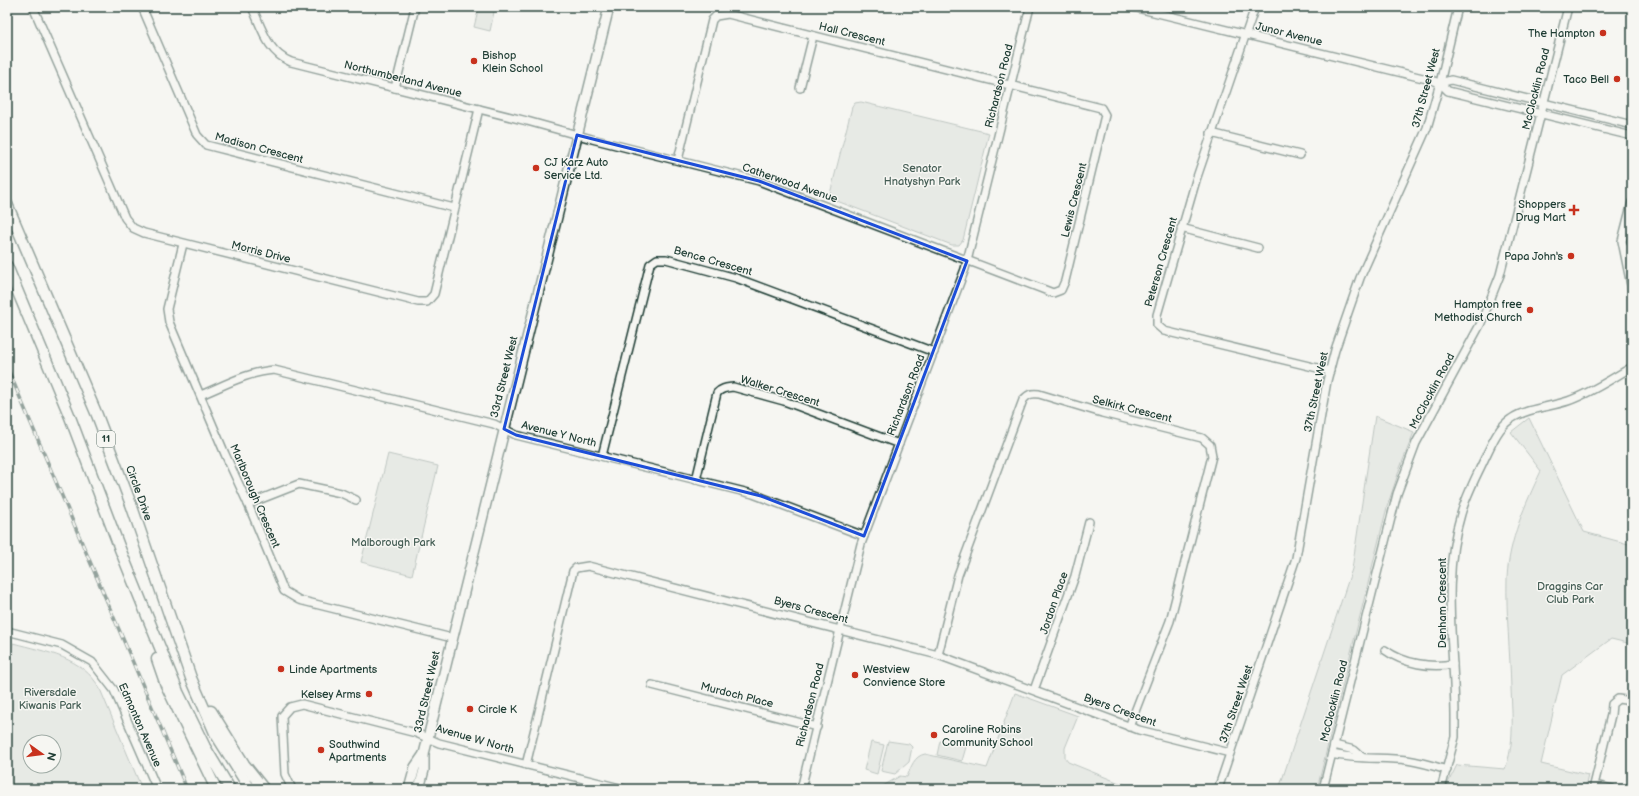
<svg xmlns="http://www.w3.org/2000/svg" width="1639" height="796" font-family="'Balsamiq Sans',sans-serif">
  <rect width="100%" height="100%" fill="#f6f6f2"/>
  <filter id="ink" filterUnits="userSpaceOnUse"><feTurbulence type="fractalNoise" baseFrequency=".025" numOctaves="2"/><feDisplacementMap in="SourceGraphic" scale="8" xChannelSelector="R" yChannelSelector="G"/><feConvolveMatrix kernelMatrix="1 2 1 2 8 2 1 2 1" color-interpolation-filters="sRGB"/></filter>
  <g filter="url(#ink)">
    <g fill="#d6dbd6" stroke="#7a8c85" fill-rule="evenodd">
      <polygon points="479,7 495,7 490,31 474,27"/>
      <polygon points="861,102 989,133 963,240 959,245 952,245 829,198 852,107 855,103"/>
      <polygon points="1375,416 1414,432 1400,468 1387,507 1317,789 1279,789 1352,569"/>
      <path d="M1529 418 1584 532 1632 545V644L1611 639 1562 675 1541 764 1588 775 1585 789H1462L1447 785 1457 765 1505 769C1515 744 1512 714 1511 688 1510 651 1506 614 1507 578 1509 540 1525 505 1541 471L1511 432Z"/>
      <polygon points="388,454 438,466 412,575 361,562"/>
      <path d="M13 643C46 652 83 657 100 689L142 789H7V669ZM30 742H54V766H30Z"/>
      <path d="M1015 693 1078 716 1065 748V758L1068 762 1117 782 1141 789H878L900 776 907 777C911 767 914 756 925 754L987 768Z"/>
      <polygon points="888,741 909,744 912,747 909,762 895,774 881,771"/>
      <polygon points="940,741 966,747 962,761 937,755"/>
      <polygon points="871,742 884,745 877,774 864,770"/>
    </g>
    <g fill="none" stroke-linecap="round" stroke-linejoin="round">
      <defs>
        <g id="minor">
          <polyline points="33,7 125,218 133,228 144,233 418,302 427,302 434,294 479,109"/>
          <polyline points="142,7 197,135 206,145 454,208"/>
          <path d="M252 7C262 29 268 53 291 62L527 121 592 139 759 181 1053 293 1061 290 1065 281 1105 115 1101 108 1093 106 728 14 716 16 712 20 678 160"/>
          <polyline points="1133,7 1431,80 1440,83 1448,91 1632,136"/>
          <polyline points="1255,7 1196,180 1157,315 1157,325 1164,331 1330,371"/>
          <polyline points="1440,83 1451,80 1632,125"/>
          <polyline points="395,88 415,7"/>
          <polyline points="800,88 813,36"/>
          <polyline points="1211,133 1300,155"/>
          <polyline points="1632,202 1622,241 1632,290"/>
          <polyline points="1181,228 1258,248"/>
          <polyline points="183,244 167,309 169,322 225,454 248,504 284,591 299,600 452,638"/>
          <polyline points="1626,256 1632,241"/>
          <path d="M201 395C225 385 248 372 274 370L494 424 516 435 753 494 864 536"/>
          <polyline points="602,456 650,264 657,259 666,259 736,278 934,352"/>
          <path d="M696 480 717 393C722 388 726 388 733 387L784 401 899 444"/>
          <polyline points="248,504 299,484 341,493 356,500"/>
          <polyline points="7,631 62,645 92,662 114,690 157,789"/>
          <path d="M1385 650C1404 664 1431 668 1453 664"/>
          <path d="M938 655 958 575 1023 400C1028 394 1032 393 1039 394L1102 413 1202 438 1210 445 1212 456 1170 621 1129 727"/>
          <polyline points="652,685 817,727"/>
          <polyline points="1034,690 1075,576 1089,522"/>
          <polyline points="1334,745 1354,750 1362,757"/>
          <path d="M1332 754C1357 760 1382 757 1407 760 1420 762 1434 766 1447 770"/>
          <polyline points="526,765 573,571 576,568 588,566 938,655 1139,730 1230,753"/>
          <polyline points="292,789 285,774 282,716 290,707 302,704 416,733 439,743 624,789"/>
          <polyline points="801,789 861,544 965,269 1030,7"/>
          <polyline points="1218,789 1296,558 1327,381 1335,350 1360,278 1427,128 1440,83 1458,7"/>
          <polyline points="1323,789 1397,494 1416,443 1481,323 1500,275 1568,7"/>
          <path d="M1441 789 1455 737V725C1456 655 1440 582 1461 514 1466 496 1475 479 1483 462 1490 448 1497 428 1511 419 1527 408 1550 407 1568 401 1591 393 1611 379 1632 367"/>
          <polyline points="1612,789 1594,785 1596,777 1611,715 1612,704 1618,699 1632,701"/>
        </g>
        <g id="major">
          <polyline points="409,789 415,767 424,754"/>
          <polyline points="419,789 424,770 424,754 609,7"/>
        </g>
        <g id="highway">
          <polyline points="7,204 97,415 132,507 191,678 215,733 250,789"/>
          <polyline points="7,266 70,417 120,549 178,692 205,747 230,789"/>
          <polyline points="157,659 166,685 216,789"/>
          <polyline points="211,711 244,764 264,789"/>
        </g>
      </defs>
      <use href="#minor" stroke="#1f3d34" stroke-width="10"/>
      <use href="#major" stroke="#1f3d34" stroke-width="12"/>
      <use href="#highway" stroke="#1f3d34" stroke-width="13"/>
      <use href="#minor" stroke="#f6f6f2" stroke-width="7"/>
      <use href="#major" stroke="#f6f6f2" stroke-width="9"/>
      <use href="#highway" stroke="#f6f6f2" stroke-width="10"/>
      <defs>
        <polyline id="rail" points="7,367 187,789"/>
      </defs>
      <use href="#rail" stroke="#1f3d34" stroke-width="3.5"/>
      <use href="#rail" stroke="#f6f6f2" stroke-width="2" stroke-dasharray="6" stroke-linecap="butt"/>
    </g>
  </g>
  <path d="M0 0H1639V796H0ZM577 135 759 181 967 261 864 536 761 496 516 435 504 429Z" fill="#f6f6f2" fill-opacity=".55" fill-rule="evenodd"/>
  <path fill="none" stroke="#1d4ed8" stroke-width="3" stroke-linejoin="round" d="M577 135 759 181 967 261 864 536 761 496 516 435 504 429Z"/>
  <g fill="#c8321e" stroke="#f6f6f2" stroke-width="1.5">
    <circle cx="1603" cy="33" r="4"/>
    <circle cx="474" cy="61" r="4"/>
    <circle cx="1617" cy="79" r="4"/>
    <circle cx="536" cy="168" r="4"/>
    <path d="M1572 204h4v4h4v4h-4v4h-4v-4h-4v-4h4z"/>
    <circle cx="1571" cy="256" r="4"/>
    <circle cx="1530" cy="310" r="4"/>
    <circle cx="281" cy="669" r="4"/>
    <circle cx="855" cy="675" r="4"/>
    <circle cx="369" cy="694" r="4"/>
    <circle cx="470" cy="709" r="4"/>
    <circle cx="934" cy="735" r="4"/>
    <circle cx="321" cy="750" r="4"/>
  </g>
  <g text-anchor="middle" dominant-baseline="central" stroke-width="3" stroke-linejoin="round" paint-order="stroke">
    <rect fill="#f6f6f2" stroke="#60746d" stroke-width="1" x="97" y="431" width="18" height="16" rx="3"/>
    <g font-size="10" font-weight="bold" fill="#1f3d34">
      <text x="106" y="439">11</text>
    </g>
    <g font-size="11" fill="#1f3d34" stroke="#f6f6f2" text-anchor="start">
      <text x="1595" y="33" text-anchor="end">The Hampton</text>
      <text x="482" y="55">Bishop<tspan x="482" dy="13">Klein School</tspan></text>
      <text x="1609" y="79" text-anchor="end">Taco Bell</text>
      <text x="544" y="162">CJ Karz Auto<tspan x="544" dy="13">Service Ltd.</tspan></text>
      <text x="1566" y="204" text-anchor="end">Shoppers<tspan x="1566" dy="13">Drug Mart</tspan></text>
      <text x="1563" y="256" text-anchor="end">Papa John's</text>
      <text x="1522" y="304" text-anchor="end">Hampton free<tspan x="1522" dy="13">Methodist Church</tspan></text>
      <text x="289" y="669">Linde Apartments</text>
      <text x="863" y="669">Westview<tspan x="863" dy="13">Convience Store</tspan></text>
      <text x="361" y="694" text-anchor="end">Kelsey Arms</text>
      <text x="478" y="709">Circle K</text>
      <text x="942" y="729">Caroline Robins<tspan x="942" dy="13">Community School</tspan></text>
      <text x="329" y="744">Southwind<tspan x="329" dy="13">Apartments</tspan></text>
    </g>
    <g font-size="11" fill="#1f3d34" stroke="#f6f6f2">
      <text transform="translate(852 34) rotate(14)">Hall Crescent</text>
      <text transform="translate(1289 34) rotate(14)">Junor Avenue</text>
      <text transform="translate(403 79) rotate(14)">Northumberland Avenue</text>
      <text transform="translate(999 86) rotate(-76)">Richardson Road</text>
      <text transform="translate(1426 88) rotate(-75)">37th Street West</text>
      <text transform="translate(1536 89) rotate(-76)">McClocklin Road</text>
      <text transform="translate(259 148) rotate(15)">Madison Crescent</text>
      <text transform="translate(790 183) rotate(19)">Catherwood Avenue</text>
      <text transform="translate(1074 200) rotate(-76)">Lewis Crescent</text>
      <text transform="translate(261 252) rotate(14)">Morris Drive</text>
      <text transform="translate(713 261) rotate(16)">Bence Crescent</text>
      <text transform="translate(1161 262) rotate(-74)">Peterson Crescent</text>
      <text transform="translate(504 377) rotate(-76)">33rd Street West</text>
      <text transform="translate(780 391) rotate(17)">Walker Crescent</text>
      <text transform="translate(1432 391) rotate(-62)">McClocklin Road</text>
      <text transform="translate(1316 392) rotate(-78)">37th Street West</text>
      <text transform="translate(906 395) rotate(-69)">Richardson Road</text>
      <text transform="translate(1132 409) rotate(14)">Selkirk Crescent</text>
      <text transform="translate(559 434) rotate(14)">Avenue Y North</text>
      <text transform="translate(139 493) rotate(70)">Circle Drive</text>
      <text transform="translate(255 496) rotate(67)">Marlborough Crescent</text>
      <text transform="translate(1054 603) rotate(-71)">Jordon Place</text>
      <text transform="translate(1442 603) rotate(-90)">Denham Crescent</text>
      <text transform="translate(811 610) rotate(15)">Byers Crescent</text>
      <text transform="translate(427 692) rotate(-77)">33rd Street West</text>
      <text transform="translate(737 695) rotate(14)">Murdoch Place</text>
      <text transform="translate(1334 701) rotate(-76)">McClocklin Road</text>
      <text transform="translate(1236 704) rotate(-71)">37th Street West</text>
      <text transform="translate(810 705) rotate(-76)">Richardson Road</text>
      <text transform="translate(1120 710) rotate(20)">Byers Crescent</text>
      <text transform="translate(140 725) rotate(66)">Edmonton Avenue</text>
      <text transform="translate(475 739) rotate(16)">Avenue W North</text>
    </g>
    <g font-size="11" fill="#445d54" stroke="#f6f6f2">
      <text x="922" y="168">Senator<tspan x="922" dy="13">Hnatyshyn Park</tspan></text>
      <text x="393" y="542">Malborough Park</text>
      <text x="1570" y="586">Draggins Car<tspan x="1570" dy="13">Club Park</tspan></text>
      <text x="50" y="692">Riversdale<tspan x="50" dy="13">Kiwanis Park</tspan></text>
    </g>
  </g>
  <rect width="1639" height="796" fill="none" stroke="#f6f6f2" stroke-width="24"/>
  <rect x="12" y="12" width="1615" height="772" fill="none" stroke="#1f3d34" stroke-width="1.5" filter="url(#ink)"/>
  <g transform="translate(42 754) rotate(104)"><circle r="19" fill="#f6f6f2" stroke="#a0aca6"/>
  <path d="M0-3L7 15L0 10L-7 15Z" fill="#c8321e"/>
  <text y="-6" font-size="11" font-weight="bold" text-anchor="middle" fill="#1f3d34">N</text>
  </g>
</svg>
